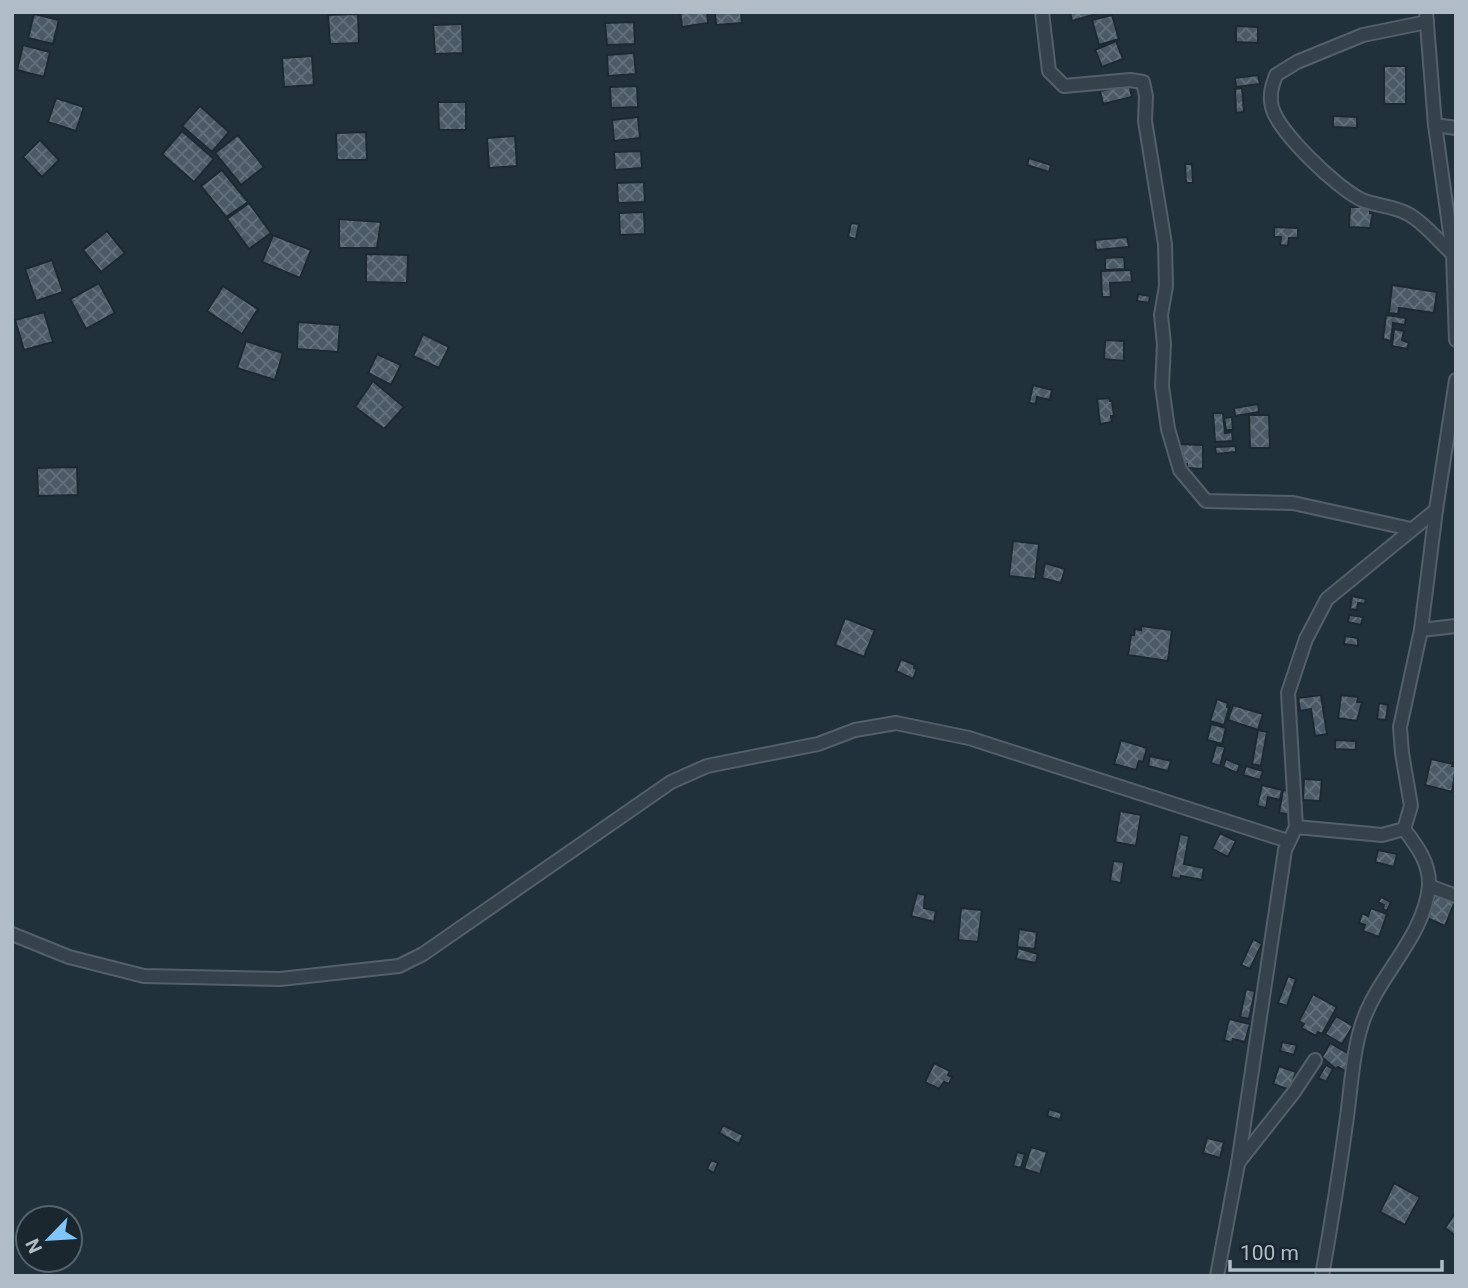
<svg xmlns="http://www.w3.org/2000/svg" width="1468" height="1288" font-family="Roboto,sans-serif">
  <defs>
    <pattern id="building-cross-hatch" width="8" height="8" patternUnits="userSpaceOnUse" patternTransform="scale(1.75)"><rect width="8" height="8" fill="#4a5b67"/><path d="M0 0l8 8M0 8l8-8" fill="none" stroke="#62717b"/></pattern>
  </defs>
  <rect width="100%" height="100%" fill="#21313b"/>
  <g fill="url(#building-cross-hatch)" stroke="#1c2932" stroke-width="2">
    <polygon points="680,12 707,12 708,23 682,27"/>
    <polygon points="715,12 741,12 742,23 716,25"/>
    <polygon points="1070,12 1096,12 1096,14 1072,21"/>
    <polygon points="34,14 59,20 53,44 28,38"/>
    <polygon points="358,14 359,43 330,44 328,15"/>
    <polygon points="1112,15 1119,39 1099,45 1092,20"/>
    <polygon points="634,22 635,44 607,45 605,23"/>
    <polygon points="462,24 463,53 435,54 433,25"/>
    <polygon points="1236,26 1258,27 1258,43 1236,42"/>
    <polygon points="1116,41 1123,59 1102,67 1095,50"/>
    <polygon points="23,45 50,52 44,77 17,70"/>
    <polygon points="634,53 636,74 608,76 607,55"/>
    <polygon points="312,56 314,85 284,87 282,58"/>
    <rect x="1384" y="66" width="22" height="38"/>
    <polygon points="1258,75 1260,84 1236,87 1235,78"/>
    <polygon points="1129,84 1132,97 1103,104 1100,91"/>
    <polygon points="637,86 638,107 611,108 610,87"/>
    <polygon points="1242,88 1244,112 1236,113 1235,89"/>
    <polygon points="56,98 84,107 76,131 48,122"/>
    <polygon points="438,102 466,102 466,130 439,130"/>
    <polygon points="200,106 229,132 212,152 182,126"/>
    <polygon points="1333,116 1357,117 1357,128 1333,127"/>
    <polygon points="638,117 640,138 614,141 612,120"/>
    <polygon points="182,131 214,159 194,182 162,154"/>
    <polygon points="366,132 367,160 337,160 336,133"/>
    <polygon points="238,135 264,167 241,185 215,153"/>
    <polygon points="515,136 517,166 489,168 487,138"/>
    <polygon points="40,140 59,160 42,177 23,157"/>
    <polygon points="641,151 642,168 615,170 614,152"/>
    <polygon points="1029,158 1051,165 1049,172 1027,165"/>
    <polygon points="1185,164 1192,164 1193,183 1186,183"/>
    <polygon points="222,170 248,202 226,217 201,186"/>
    <polygon points="644,182 645,202 618,203 617,183"/>
    <polygon points="249,203 271,233 249,249 227,219"/>
    <polygon points="1350,207 1370,207 1370,213 1373,213 1370,228 1349,227"/>
    <polygon points="644,212 645,234 620,235 619,213"/>
    <polygon points="339,219 381,222 377,248 339,248"/>
    <polygon points="851,223 859,224 856,239 848,237"/>
    <polygon points="1274,227 1298,228 1298,238 1289,238 1288,246 1280,245 1281,237 1274,237"/>
    <polygon points="107,231 125,253 101,272 83,250"/>
    <polygon points="273,235 311,250 300,278 262,262"/>
    <polygon points="1127,237 1129,247 1096,250 1095,240"/>
    <polygon points="366,254 408,255 407,283 366,282"/>
    <polygon points="1124,257 1125,269 1105,270 1105,258"/>
    <polygon points="52,260 63,292 36,301 25,269"/>
    <polygon points="1131,270 1132,282 1110,283 1111,297 1102,297 1101,271"/>
    <polygon points="99,283 115,313 86,329 70,299"/>
    <polygon points="1392,285 1437,292 1434,313 1399,308 1398,314 1389,313"/>
    <polygon points="223,286 258,309 242,334 207,311"/>
    <polygon points="1138,294 1150,296 1149,303 1137,301"/>
    <polygon points="44,312 53,342 24,350 15,320"/>
    <polygon points="1386,315 1406,318 1405,325 1393,323 1391,341 1383,339"/>
    <polygon points="298,322 340,325 338,352 297,349"/>
    <polygon points="1394,329 1404,331 1402,340 1409,343 1407,349 1392,346"/>
    <polygon points="423,334 449,347 439,368 413,356"/>
    <polygon points="1105,340 1124,341 1124,361 1104,359"/>
    <polygon points="246,341 283,353 275,380 237,368"/>
    <polygon points="377,354 401,365 391,385 368,373"/>
    <polygon points="373,381 404,407 384,429 355,407"/>
    <polygon points="1033,385 1052,390 1050,400 1037,397 1036,404 1029,403"/>
    <polygon points="1109,398 1110,401 1112,401 1114,416 1111,416 1112,422 1100,424 1097,399"/>
    <polygon points="1258,404 1259,412 1235,416 1234,408"/>
    <polygon points="1213,413 1223,413 1225,433 1232,432 1233,441 1215,442"/>
    <polygon points="1249,415 1269,415 1270,448 1250,448"/>
    <polygon points="1232,417 1233,430 1226,430 1224,418"/>
    <polygon points="1179,444 1203,445 1203,469 1187,468 1187,464 1181,464"/>
    <polygon points="1236,446 1236,452 1216,454 1215,447"/>
    <polygon points="77,467 78,495 38,496 37,468"/>
    <polygon points="1013,541 1039,544 1035,579 1009,576"/>
    <polygon points="1045,563 1065,569 1061,583 1042,578"/>
    <polygon points="1352,596 1366,599 1365,604 1358,603 1357,610 1350,609"/>
    <polygon points="1349,615 1363,617 1361,625 1348,622"/>
    <polygon points="845,618 875,630 864,657 835,645"/>
    <polygon points="1141,626 1172,630 1168,661 1128,655 1131,635 1134,635 1135,629 1141,630"/>
    <polygon points="1345,636 1358,638 1358,646 1344,644"/>
    <polygon points="901,659 915,665 914,668 917,669 913,679 896,671"/>
    <polygon points="1321,695 1327,734 1315,736 1311,709 1300,711 1298,698"/>
    <polygon points="1341,695 1358,697 1357,702 1362,702 1357,721 1338,718"/>
    <polygon points="1217,699 1228,703 1227,707 1229,708 1224,725 1210,721"/>
    <polygon points="1379,703 1388,705 1386,720 1377,719"/>
    <polygon points="1233,705 1263,714 1258,730 1228,720"/>
    <polygon points="1211,724 1226,728 1222,744 1207,740"/>
    <polygon points="1258,730 1267,732 1261,766 1252,764"/>
    <polygon points="1121,740 1147,748 1143,762 1139,761 1136,770 1114,764"/>
    <polygon points="1335,740 1356,741 1356,750 1335,749"/>
    <polygon points="1216,745 1225,747 1220,766 1211,763"/>
    <polygon points="1150,756 1171,761 1168,771 1148,766"/>
    <polygon points="1226,759 1240,765 1237,773 1223,767"/>
    <polygon points="1431,759 1453,764 1452,766 1456,767 1452,792 1425,785"/>
    <polygon points="1246,766 1263,771 1260,780 1243,775"/>
    <polygon points="1304,779 1322,780 1320,801 1303,800"/>
    <polygon points="1262,785 1282,790 1280,800 1268,797 1266,808 1257,806"/>
    <polygon points="1283,790 1291,791 1288,814 1279,813"/>
    <polygon points="1120,811 1141,815 1136,846 1115,842"/>
    <polygon points="1220,833 1236,841 1228,857 1212,849"/>
    <polygon points="1180,834 1189,836 1184,864 1204,868 1202,880 1181,876 1180,879 1171,877"/>
    <polygon points="1378,850 1397,854 1394,867 1375,862"/>
    <polygon points="1113,861 1124,862 1121,883 1110,881"/>
    <polygon points="917,893 925,895 924,908 936,911 934,922 911,916"/>
    <polygon points="1436,894 1455,901 1445,926 1427,918"/>
    <polygon points="1381,897 1391,902 1387,911 1383,909 1384,905 1378,902"/>
    <polygon points="961,908 982,910 978,942 958,940"/>
    <polygon points="1371,908 1387,914 1379,937 1363,931 1365,925 1359,923 1362,913 1368,916"/>
    <polygon points="1019,929 1037,932 1035,949 1017,947"/>
    <polygon points="1253,939 1262,944 1250,969 1241,965"/>
    <polygon points="1018,948 1038,954 1036,963 1016,959"/>
    <polygon points="1288,976 1296,979 1287,1006 1278,1003"/>
    <polygon points="1246,989 1255,991 1249,1019 1240,1017"/>
    <polygon points="1313,994 1337,1007 1322,1034 1318,1032 1316,1036 1301,1028 1304,1024 1299,1021"/>
    <polygon points="1336,1016 1353,1026 1342,1044 1325,1034"/>
    <polygon points="1229,1019 1250,1024 1245,1042 1233,1039 1232,1043 1224,1040"/>
    <polygon points="1282,1042 1297,1045 1294,1055 1280,1051"/>
    <polygon points="1330,1043 1351,1055 1347,1061 1350,1063 1345,1071 1338,1067 1336,1069 1322,1057"/>
    <polygon points="934,1063 950,1071 948,1075 952,1077 949,1084 944,1082 939,1089 925,1082"/>
    <polygon points="1326,1065 1333,1069 1326,1082 1318,1078"/>
    <polygon points="1279,1066 1296,1072 1290,1090 1273,1084"/>
    <polygon points="1049,1109 1062,1113 1060,1120 1047,1116"/>
    <polygon points="723,1125 743,1135 739,1144 719,1133"/>
    <polygon points="1207,1138 1224,1142 1220,1158 1203,1153"/>
    <polygon points="1031,1147 1047,1152 1040,1174 1024,1169"/>
    <polygon points="1017,1152 1025,1154 1021,1168 1013,1166"/>
    <polygon points="711,1160 718,1163 714,1173 707,1169"/>
    <polygon points="1394,1183 1420,1197 1405,1225 1380,1212"/>
    <polygon points="1455,1213 1456,1213 1456,1236 1445,1228"/>
  </g>
  <g fill="none" stroke-linecap="round" stroke-linejoin="round">
    <defs>
      <g id="minor">
        <polyline points="1042,12 1049,71 1064,86 1130,80 1143,82 1146,96 1145,121 1165,244 1166,286 1161,315 1164,344 1162,386 1168,429 1180,470 1206,501 1293,503 1411,529"/>
        <polyline points="1426,12 1435,125 1453,254 1456,340"/>
        <path d="M1427 22 1363 35 1297 62 1276 75C1272 86 1269 96 1272 107 1278 132 1338 189 1362 200 1377 206 1394 206 1408 214 1425 223 1439 242 1453 254"/>
        <polyline points="1435,125 1456,128"/>
        <polyline points="1421,630 1456,626"/>
        <polyline points="1296,827 1288,693 1306,639 1327,599 1436,510"/>
        <polyline points="1429,886 1456,896"/>
        <polyline points="12,934 69,957 144,976 280,979 399,966 423,954 671,782 707,766 818,744 855,730 896,723 969,738 1288,841"/>
        <polyline points="1238,1163 1294,1092 1315,1060"/>
        <polyline points="1217,1276 1238,1164 1285,850 1296,827 1382,835 1404,829 1411,806 1402,753 1400,727 1421,630 1436,510 1456,380"/>
        <path d="M1322 1276C1331 1225 1339 1175 1346 1124 1351 1091 1352 1055 1362 1024 1377 976 1424 938 1429 886 1430 863 1417 846 1404 829"/>
      </g>
    </defs>
    <use href="#minor" stroke="#536069" stroke-width="16"/>
    <use href="#minor" stroke="#35424b" stroke-width="12"/>
  </g>
  <rect width="1468" height="1288" fill="none" stroke="#b0bdc7" stroke-width="28"/>
  <g transform="translate(49 1239) rotate(245)"><circle r="33" fill="#1a272f" stroke="#56636c" stroke-width="2"/>
  <path d="M0-5L12 26L0 18L-12 26Z" fill="#81c6fb"/>
  <text y="-10" font-size="19" font-weight="bold" text-anchor="middle" fill="#b0bdc7">N</text>
  </g>
  <path d="M1230 1260v10h212v-10" fill="none" stroke="#b0bdc7" stroke-width="3.5"/>
  <text x="1240" y="1260" font-size="21" fill="#b0bdc7" stroke="#1a272f" stroke-width="5" paint-order="stroke">100 m</text>
</svg>
